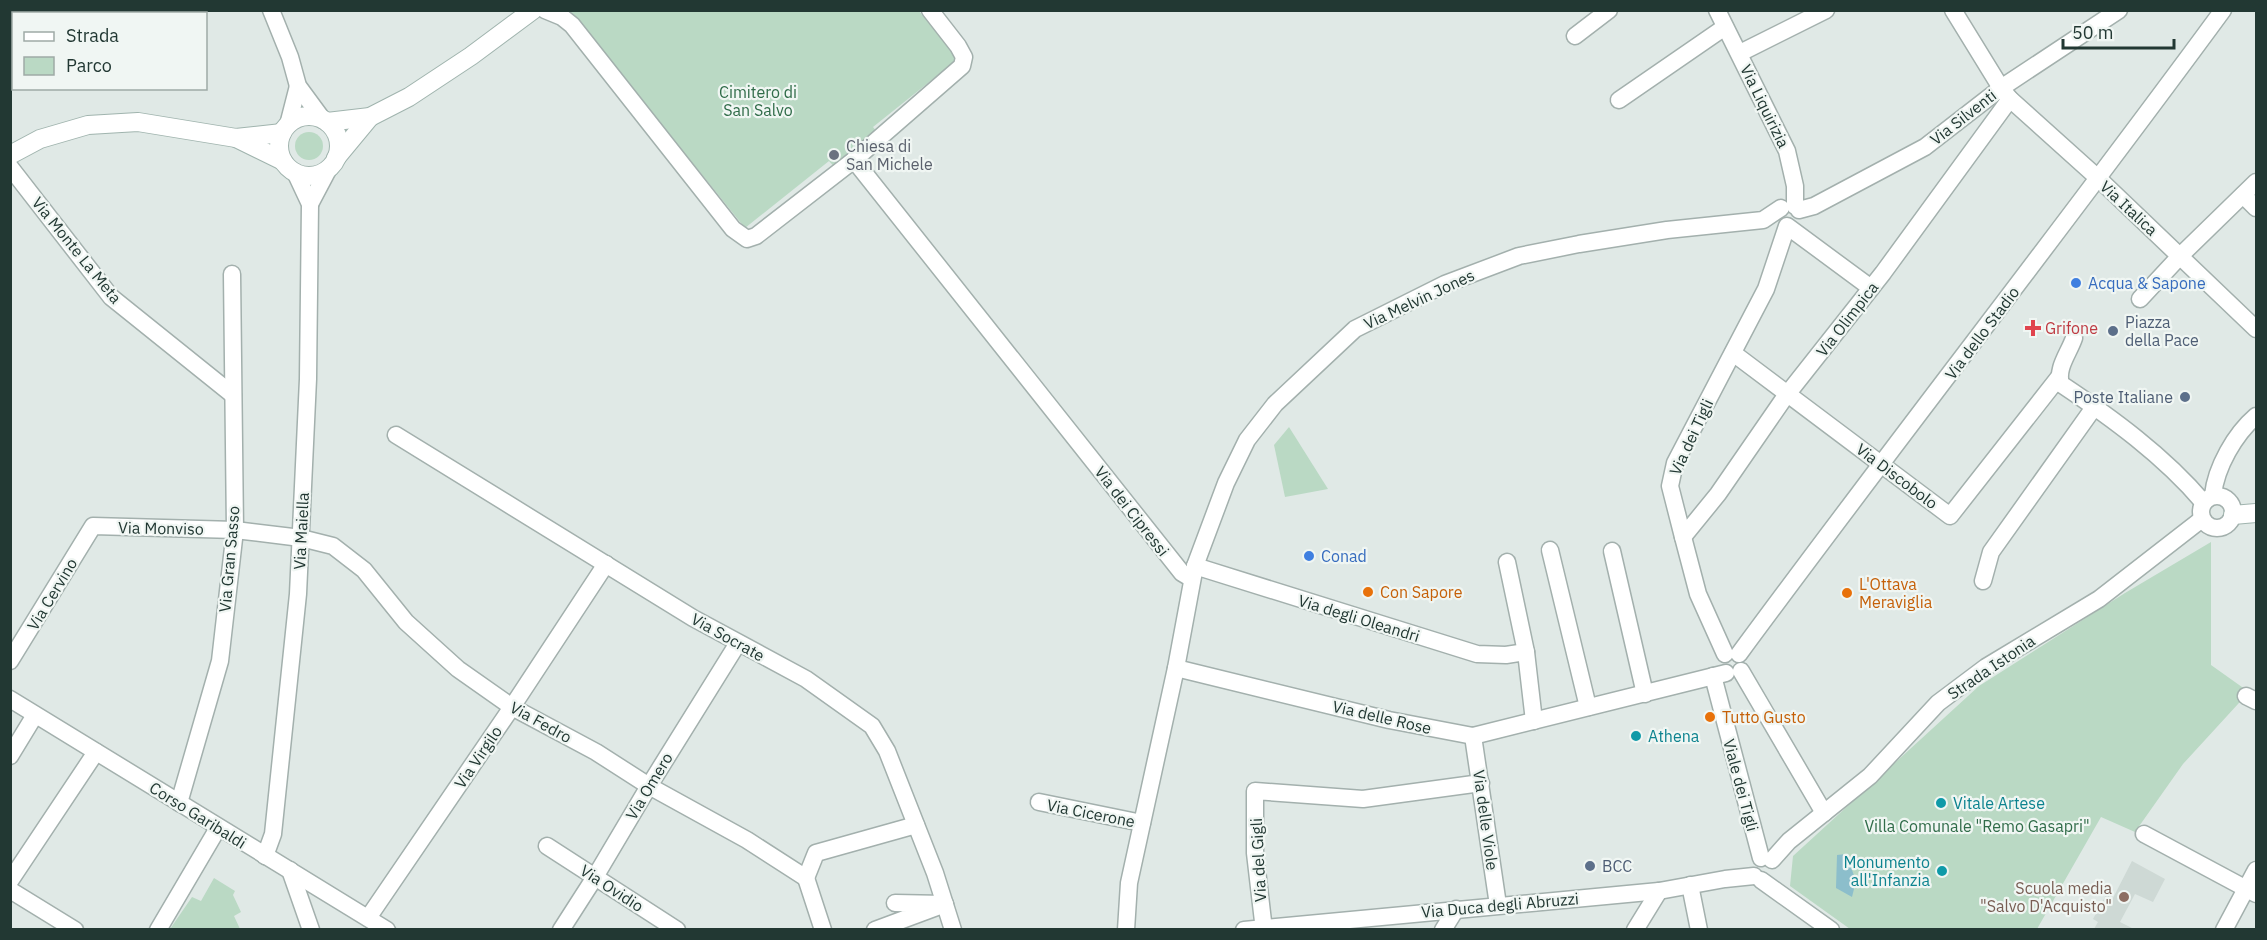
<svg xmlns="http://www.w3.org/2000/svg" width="2267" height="940" font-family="'IBM Plex Sans',sans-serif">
  <rect width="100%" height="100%" fill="#e0e9e6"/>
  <polygon fill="#ced9d5" points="2132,861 2165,879 2153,902 2135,894 2120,922 2134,929 2094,929 2098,922 2093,919 2106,895 2113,898"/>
  <g fill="#bad9c4">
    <polygon points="570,11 919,11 958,59 873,127 880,136 837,170 829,161 745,228"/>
    <circle cx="309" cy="146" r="14"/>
    <polygon points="1289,427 1328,489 1285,497 1274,445"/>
    <polygon points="2211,542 2211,665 2249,692 2183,764 2135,832 2101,817 2037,929 1850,929 1790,886 1793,856 1979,686 2125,593"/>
    <polygon points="214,878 235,891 233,895 241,912 234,916 240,929 170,929 192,897 201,901"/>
  </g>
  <polygon fill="#8cbecb" points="1846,854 1856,881 1852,897 1836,888 1837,855"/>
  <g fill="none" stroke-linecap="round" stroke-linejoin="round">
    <defs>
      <g id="street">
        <polyline points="271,10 290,57 298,86 323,120"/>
        <polyline points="545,10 562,17 572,25 733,229 747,239 756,236 854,160 962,66 964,57 958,46 930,10"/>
        <polyline points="1717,10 1787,151 1795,186 1795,206"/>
        <polyline points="1953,10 2001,88 2010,99 2099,179 2256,329"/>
        <polyline points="1575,36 1609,10"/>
        <polyline points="1740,53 1826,10"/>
        <polyline points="1619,100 1725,27"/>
        <polyline points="288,125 298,86"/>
        <polyline points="854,160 1182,573 1192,579"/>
        <polyline points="10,167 111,297 233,395"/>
        <polyline points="2243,195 2256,208"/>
        <polyline points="310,204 329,168"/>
        <polyline points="1799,210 1814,206 1925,147 2001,88 2119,10"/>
        <polyline points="2140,299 2180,256 2256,182"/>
        <path d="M2074 338C2069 353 2056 368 2061 384 2112 418 2164 456 2203 502"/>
        <polyline points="1733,353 1950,516 2059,377"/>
        <polyline points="396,435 693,618 806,679 872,726 887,751 935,873 953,930"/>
        <path d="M2213 495C2216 467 2235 434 2256 416"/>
        <circle cx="2217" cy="512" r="16"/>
        <polyline points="1683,537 1718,494 1785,397 1883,273 2010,99"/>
        <polyline points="1550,550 1588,707"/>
        <polyline points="1612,551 1645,694"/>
        <polyline points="1507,562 1526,652"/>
        <polyline points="1195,566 1477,654 1506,655 1526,652 1534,721"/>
        <polyline points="1983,581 1991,552 2095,406"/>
        <polyline points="1725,654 1698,594 1683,537 1670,486 1675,463 1766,289 1787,226 1871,288"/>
        <path d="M1739 654C1898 438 2064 227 2223 10"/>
        <polyline points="10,661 93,526 235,530 301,538 333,546 364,570 406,622 458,669 512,707 596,752 649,786 747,840 806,878"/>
        <polyline points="1176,668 1389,720 1473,736 1726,673"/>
        <polyline points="1741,671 1824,813"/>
        <polyline points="1713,676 1761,858"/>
        <polyline points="2246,696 2256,701"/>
        <polyline points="10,699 387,930"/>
        <polyline points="1473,736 1498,905"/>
        <polyline points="10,756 35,715"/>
        <polyline points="1039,802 1142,823"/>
        <polyline points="179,803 220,661 235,530 232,274"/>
        <polyline points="2144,834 2256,894"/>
        <polyline points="547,846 677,930"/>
        <polyline points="265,856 273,834 298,594 308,379 310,204 295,172"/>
        <polyline points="1772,860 1789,841 1870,776 1938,703 1986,667 2099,599 2202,519"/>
        <polyline points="290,870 311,930"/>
        <polyline points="806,878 816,853 916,825"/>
        <polyline points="806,878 823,930"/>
        <polyline points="1761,880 1831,930"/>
        <polyline points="10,881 96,752"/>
        <polyline points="1690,885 1699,930"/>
        <polyline points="10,890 75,930"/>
        <polyline points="368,918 512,707 606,564"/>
        <polyline points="158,930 218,828"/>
        <polyline points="561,930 595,877 649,786 738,643"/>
        <polyline points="875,930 945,904 895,903"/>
        <polyline points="1126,930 1129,883 1176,668 1195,566 1226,483 1247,440 1275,404 1355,329 1445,284 1519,256 1579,244 1667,230 1763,220 1781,208"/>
        <polyline points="1244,930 1659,891 1725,879 1754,876"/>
        <polyline points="1264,930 1255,853 1255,791 1363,799 1481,783"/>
        <polyline points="1443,930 1456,909"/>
        <polyline points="1635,930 1659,891"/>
        <polyline points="2224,930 2256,870"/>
      </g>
      <g id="secondary">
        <circle cx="309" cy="146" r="30"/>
        <polyline points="327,122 370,117 409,97 471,56 533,10"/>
        <polyline points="236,138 283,161"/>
        <polyline points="10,155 40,139 88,125 138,122 236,138 282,133"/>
        <polyline points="336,158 370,117"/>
        <polyline points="2233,515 2256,513"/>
      </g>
    </defs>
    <use href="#street" stroke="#a3b0ad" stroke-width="19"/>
    <use href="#secondary" stroke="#a0b4ae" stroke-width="20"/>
    <use href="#street" stroke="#fff" stroke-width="16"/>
    <use href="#secondary" stroke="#fff" stroke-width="18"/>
  </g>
  <circle fill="#6b7280" stroke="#f0f6f3" stroke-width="2" cx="834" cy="155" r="6"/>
  <g fill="#3f7fe0" stroke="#f0f6f3" stroke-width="2">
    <circle cx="2076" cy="283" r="6"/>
    <circle cx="1309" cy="556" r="6"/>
  </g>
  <path fill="#e0444e" stroke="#f0f6f3" stroke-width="2" d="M2030 319h6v6h6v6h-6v6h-6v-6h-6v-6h6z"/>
  <g fill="#5c6f8a" stroke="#f0f6f3" stroke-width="2">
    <circle cx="2113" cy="331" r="6"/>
    <circle cx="2185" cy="397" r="6"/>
    <circle cx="1590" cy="866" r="6"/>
  </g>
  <g fill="#e8710a" stroke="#f0f6f3" stroke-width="2">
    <circle cx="1368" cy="592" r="6"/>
    <circle cx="1847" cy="593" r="6"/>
    <circle cx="1710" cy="717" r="6"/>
  </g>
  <g fill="#0f9aa8" stroke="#f0f6f3" stroke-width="2">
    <circle cx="1636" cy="736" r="6"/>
    <circle cx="1941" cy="803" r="6"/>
    <circle cx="1942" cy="871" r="6"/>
  </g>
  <circle fill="#8d6e63" stroke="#f0f6f3" stroke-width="2" cx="2124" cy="897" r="6"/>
  <g text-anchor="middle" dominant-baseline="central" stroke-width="4.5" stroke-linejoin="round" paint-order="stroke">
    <g font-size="16" fill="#306c49" stroke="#f0f6f3">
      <text x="758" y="92">Cimitero di<tspan x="758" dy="18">San Salvo</tspan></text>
      <text x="1977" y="826">Villa Comunale "Remo Gasapri"</text>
    </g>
    <g font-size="16" fill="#223833" stroke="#f0f6f3">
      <text transform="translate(1765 106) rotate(64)">Via Liquirizia</text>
      <text transform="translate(1963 117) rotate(-38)">Via Silventi</text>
      <text transform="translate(2129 208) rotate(43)">Via Italica</text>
      <text transform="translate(77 250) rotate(51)">Via Monte La Meta</text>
      <text transform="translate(1419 299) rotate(-25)">Via Melvin Jones</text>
      <text transform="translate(1847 319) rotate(-52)">Via Olimpica</text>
      <text transform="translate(1982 333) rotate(-53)">Via dello Stadio</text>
      <text transform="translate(1691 437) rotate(-65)">Via dei Tigli</text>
      <text transform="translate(1897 476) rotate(37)">Via Discobolo</text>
      <text transform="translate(1132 511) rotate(52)">Via dei Cipressi</text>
      <text transform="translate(161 528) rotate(1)">Via Monviso</text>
      <text transform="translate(301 531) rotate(-87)">Via Maiella</text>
      <text transform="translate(229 559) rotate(-85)">Via Gran Sasso</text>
      <text transform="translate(52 594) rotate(-59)">Via Cervino</text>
      <text transform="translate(1359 618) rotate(17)">Via degli Oleandri</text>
      <text transform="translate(728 637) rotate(29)">Via Socrate</text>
      <text transform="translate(1991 667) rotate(-34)">Strada Istonia</text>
      <text transform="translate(1382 717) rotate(13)">Via delle Rose</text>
      <text transform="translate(541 722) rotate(29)">Via Fedro</text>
      <text transform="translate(478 757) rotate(-56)">Via Virgilo</text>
      <text transform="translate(1741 785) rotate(75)">Viale dei Tigli</text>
      <text transform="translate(649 786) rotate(-59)">Via Omero</text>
      <text transform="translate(1091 813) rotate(11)">Via Cicerone</text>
      <text transform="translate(198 815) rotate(32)">Corso Garibaldi</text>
      <text transform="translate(1486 820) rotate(82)">Via delle Viole</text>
      <text transform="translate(1258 860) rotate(-93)">Via del Gigli</text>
      <text transform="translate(612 888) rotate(33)">Via Ovidio</text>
      <text transform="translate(1500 905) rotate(-5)">Via Duca degli Abruzzi</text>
    </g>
    <g font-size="16" fill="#5b616d" stroke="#f0f6f3" text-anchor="start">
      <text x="846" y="146">Chiesa di<tspan x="846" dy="18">San Michele</tspan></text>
    </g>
    <g font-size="16" fill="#366cbe" stroke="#f0f6f3" text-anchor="start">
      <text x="2088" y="283">Acqua &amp; Sapone</text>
      <text x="1321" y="556">Conad</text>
    </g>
    <g font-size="16" fill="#4e5e75" stroke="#f0f6f3" text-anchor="start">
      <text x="2125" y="322">Piazza<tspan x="2125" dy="18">della Pace</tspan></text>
      <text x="2173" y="397" text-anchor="end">Poste Italiane</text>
      <text x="1602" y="866">BCC</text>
    </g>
    <g font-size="16" fill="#be3a42" stroke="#f0f6f3" text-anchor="start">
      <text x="2045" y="328">Grifone</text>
    </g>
    <g font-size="16" fill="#c56008" stroke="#f0f6f3" text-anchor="start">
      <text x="1859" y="584">L'Ottava<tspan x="1859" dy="18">Meraviglia</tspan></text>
      <text x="1380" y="592">Con Sapore</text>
      <text x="1722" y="717">Tutto Gusto</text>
    </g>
    <g font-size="16" fill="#0d838f" stroke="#f0f6f3" text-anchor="start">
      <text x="1648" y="736">Athena</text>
      <text x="1953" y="803">Vitale Artese</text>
      <text x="1930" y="862" text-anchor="end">Monumento<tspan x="1930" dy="18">all'Infanzia</tspan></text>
    </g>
    <g font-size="16" fill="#785e54" stroke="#f0f6f3" text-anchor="end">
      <text x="2112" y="888">Scuola media<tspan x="2112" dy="18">"Salvo D'Acquisto"</tspan></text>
    </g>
  </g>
  <rect width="2267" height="940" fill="none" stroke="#223833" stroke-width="24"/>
  <rect x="12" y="12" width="195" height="78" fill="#f0f6f3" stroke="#9eaaa6" stroke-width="1.5"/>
  <rect x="24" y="32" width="30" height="9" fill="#ffffff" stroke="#9eaaa6" stroke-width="1.5"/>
  <text x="66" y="42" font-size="18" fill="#223833">Strada</text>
  <rect x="24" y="57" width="30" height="18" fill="#bad9c4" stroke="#9eaaa6" stroke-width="1.5"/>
  <text x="66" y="72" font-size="18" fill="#223833">Parco</text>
  <path d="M2063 39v9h111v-9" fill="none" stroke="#223833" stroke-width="3"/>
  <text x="2072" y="39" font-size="18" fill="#223833" stroke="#f0f6f3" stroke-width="4.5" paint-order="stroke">50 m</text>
</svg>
